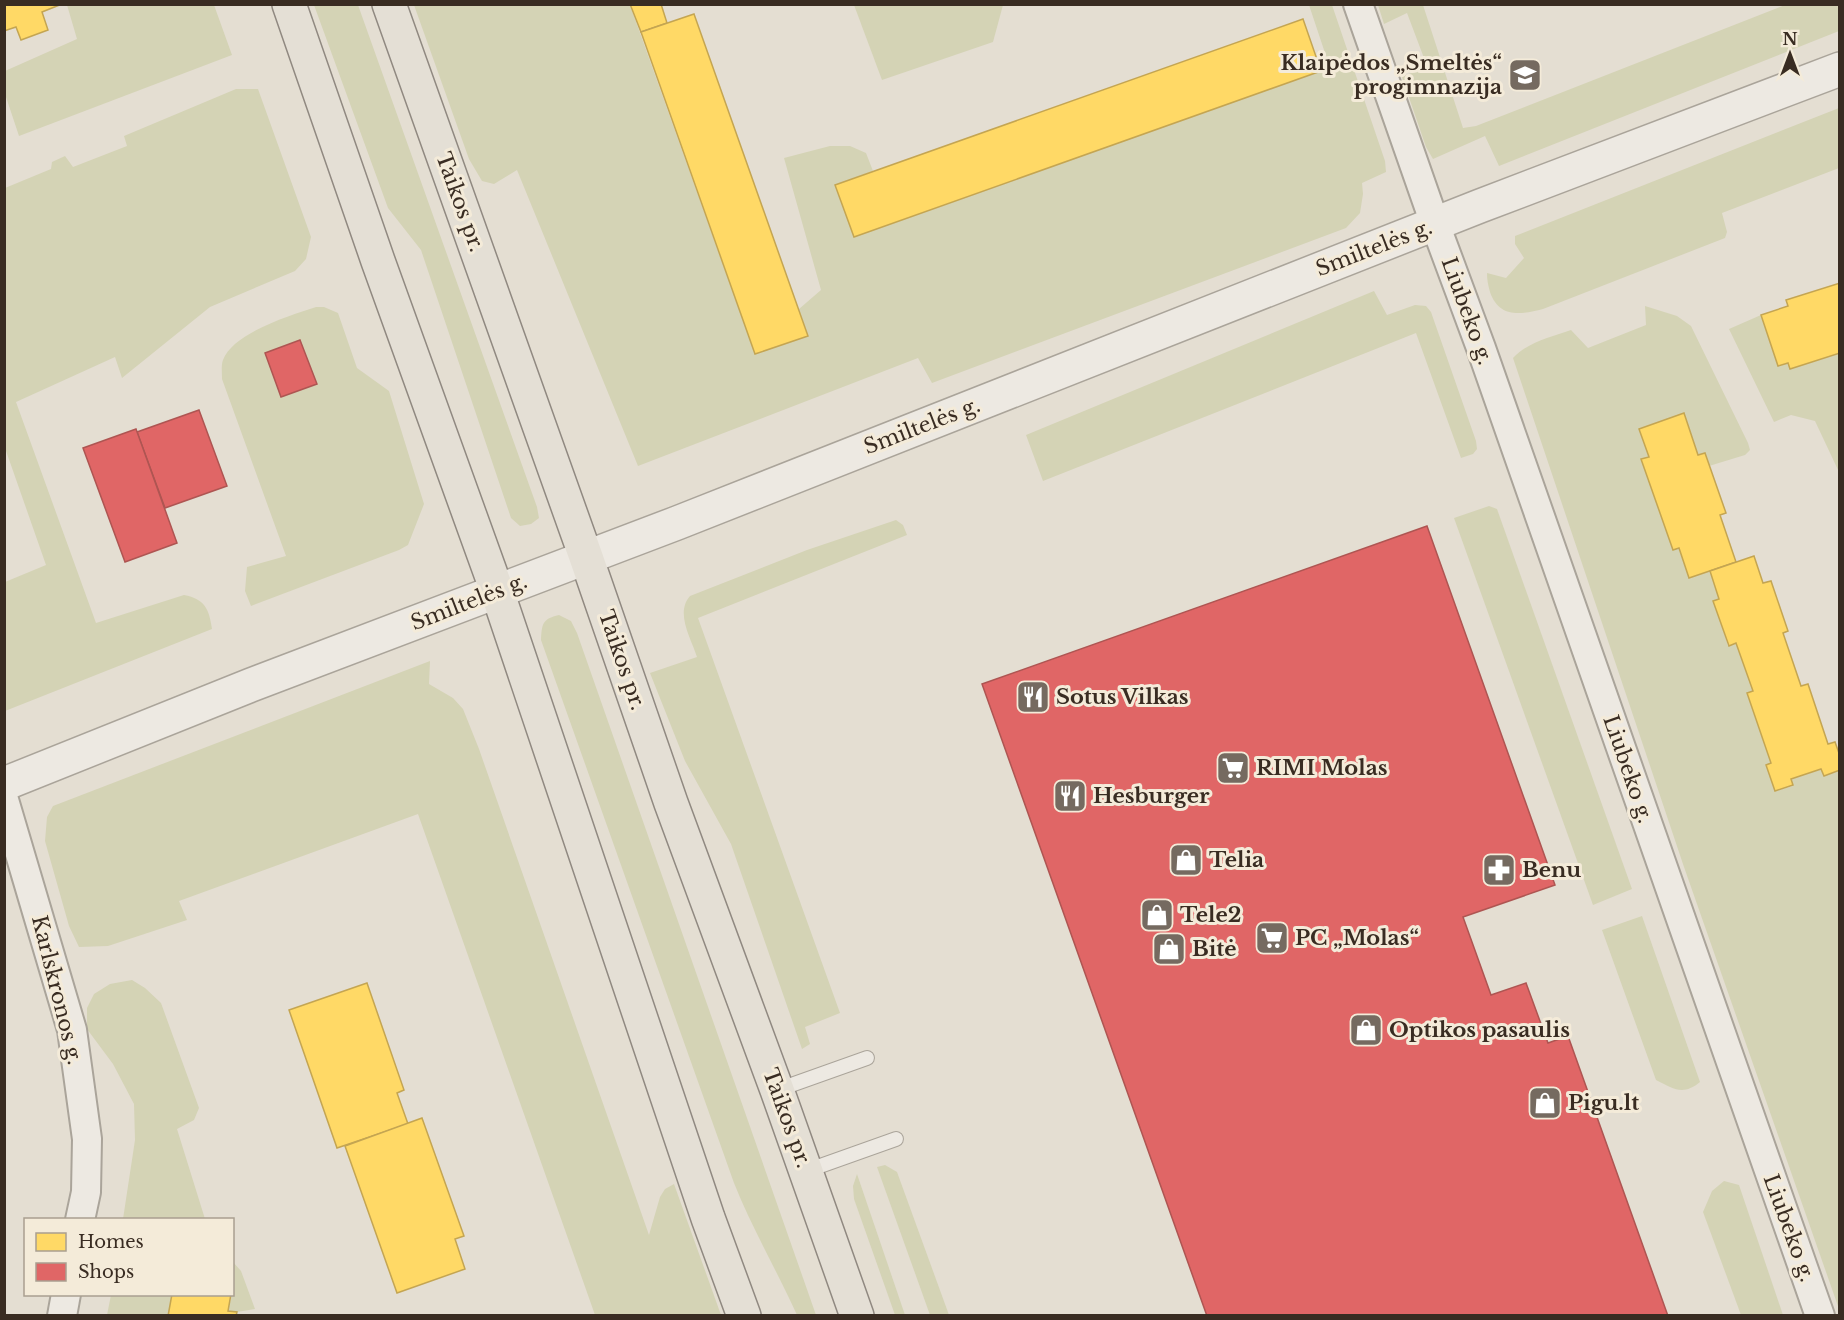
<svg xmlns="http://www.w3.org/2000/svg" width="1844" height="1320" font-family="'Libre Baskerville',serif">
  <rect width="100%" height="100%" fill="#e4ded2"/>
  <g fill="#d4d3b5">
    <polygon points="67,5 214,5 232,55 19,136 5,94 5,71 77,39"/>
    <polygon points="314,5 358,5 537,507 539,518 531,524 520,526 511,518 421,250 388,208"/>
    <polygon points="414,5 630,5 755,354 808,336 799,309 821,290 784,158 830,146 850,146 866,153 873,171 835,185 854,237 1330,68 1309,5 1332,5 1385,161 1386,172 1362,183 1363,194 1360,213 1346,228 932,383 918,358 638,466 517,170 494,184 482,181 469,159"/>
    <polygon points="854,5 854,4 1003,5 993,42 882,80"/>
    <polygon points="1378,5 1423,5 1463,128 1476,126 1785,5 1839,5 1839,31 1499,166 1485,136 1433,159 1426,147 1402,77 1427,66 1407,13 1384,24"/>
    <path d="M236 89H258L311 237 306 259 295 271 210 307 122 378 115 357 16 402 96 623 184 595C205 599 209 609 212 629L5 711V582L46 565 5 448V188L51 169 52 162 65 156 73 167 127 146 124 136Z"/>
    <path d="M1839 108V168L1722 213 1727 232 1725 238 1543 309C1520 315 1499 318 1490 292 1488 285 1487 280 1487 273L1506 278 1524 258 1515 244V236Z"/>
    <polygon points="1374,291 1387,315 1415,305 1426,306 1431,312 1476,441 1477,449 1473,454 1461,458 1416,333 1043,481 1026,435"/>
    <path d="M1645 306 1677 316 1691 326 1748 443 1750 450 1745 455 1709 466 1698 455 1684 414 1639 429 1649 457 1641 459 1673 550 1679 548 1689 578 1710 571 1719 599 1714 601 1728 646 1736 643 1753 691 1747 694 1771 763 1766 765 1775 791 1793 786 1791 779 1821 769 1824 776 1839 770V1309L1684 867 1513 358C1528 342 1551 337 1571 330L1588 348 1646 325Z"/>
    <path d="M316 307H324L338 313 357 368 389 391 424 504 408 545 399 550 251 606 245 591 247 567 286 556 222 379C222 373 221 365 223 360 233 333 291 315 316 307Z"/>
    <polygon points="1761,315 1778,366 1788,363 1790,369 1839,353 1839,472 1815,421 1791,415 1774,422 1729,329"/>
    <polygon points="1489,506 1497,509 1632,889 1593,905 1454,518"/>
    <path d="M896 520 903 525 907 535 698 618 840 1013 805 1027 810 1044 802 1049 731 844 685 761 650 673 697 657C691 638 675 613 690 596L807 550Z"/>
    <path d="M559 615 571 621 577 633 816 1315H797C777 1271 752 1228 734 1183L541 640C542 624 542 619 559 615Z"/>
    <polygon points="430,661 429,684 453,698 463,709 479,749 649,1235 660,1197 665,1189 674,1184 721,1315 595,1315 418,814 179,901 187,920 108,946 79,947 69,926 45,841 47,817 53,806"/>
    <path d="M1642 916 1700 1082C1683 1096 1674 1089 1656 1080L1602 930Z"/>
    <polygon points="132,980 145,988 161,1003 199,1108 194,1120 177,1129 205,1219 123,1219 135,1140 134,1104 113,1064 87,1029 87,1008 94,994 110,984"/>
    <polygon points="885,1165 897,1172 949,1315 930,1315 877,1167"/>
    <polygon points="857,1174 905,1315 895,1315 854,1199 853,1186"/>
    <polygon points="1724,1181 1739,1185 1783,1315 1741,1315 1703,1212 1712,1191"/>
    <polygon points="233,1262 241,1271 255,1309 237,1312 228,1311 232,1294"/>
    <polygon points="111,1295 111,1294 172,1295 168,1315 107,1315"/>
  </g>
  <g fill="#ffd966" stroke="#c4a552" stroke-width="1.5">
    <polygon points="4,4 62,4 42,12 48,30 21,40 16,27 4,31"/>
    <polygon points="630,4 661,4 667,23 641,32"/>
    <polygon points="694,14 808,336 755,354 641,32"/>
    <polygon points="1303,19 1321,71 854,237 835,185"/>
    <polygon points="1840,283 1840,353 1790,369 1788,363 1778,366 1761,315 1788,306 1786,300"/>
    <polygon points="1684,413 1698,455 1705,453 1726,513 1720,515 1736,562 1689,578 1679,548 1673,550 1641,459 1649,457 1639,429"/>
    <polygon points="1754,556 1763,583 1771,581 1788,631 1783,633 1801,686 1808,684 1828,744 1835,742 1840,756 1840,770 1824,776 1821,769 1791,779 1793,785 1775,791 1766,765 1771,763 1747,693 1753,691 1736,643 1729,646 1713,601 1719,599 1710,571"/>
    <polygon points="367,983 404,1090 397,1093 408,1124 337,1148 289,1010"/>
    <polygon points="422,1118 464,1236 455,1239 465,1269 397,1293 345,1146"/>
    <polygon points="172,1294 231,1294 228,1311 237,1312 236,1316 168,1316"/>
  </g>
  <g fill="#e06666" stroke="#ae5552" stroke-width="1.5">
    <polygon points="300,340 317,384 281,397 265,353"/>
    <polygon points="199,410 227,486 165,508 137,432"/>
    <polygon points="136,429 177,543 125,562 83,448"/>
    <polygon points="1427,526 1555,885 1463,917 1491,995 1526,983 1548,1043 1568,1036 1668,1316 1207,1316 982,684"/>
  </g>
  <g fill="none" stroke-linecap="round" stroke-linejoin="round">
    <defs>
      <g id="service">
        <polyline points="777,1090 867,1058"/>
        <polyline points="806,1171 896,1139"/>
      </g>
      <g id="minor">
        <polyline points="1358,4 1435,224 1481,348 1820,1316"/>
        <polyline points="4,800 72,1030 87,1139 86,1192 80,1220"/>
        <polyline points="62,1316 66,1294"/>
      </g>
      <polyline id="tertiary" points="4,784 251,685 677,523 1480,206 1840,69"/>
      <g id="primary">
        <polyline points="289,4 378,261 497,591 708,1218 744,1316"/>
        <polyline points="389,4 586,557 671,803 777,1090 857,1316"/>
      </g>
    </defs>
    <use href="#service" stroke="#aaa49a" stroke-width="16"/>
    <use href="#minor" stroke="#aaa49a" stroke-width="32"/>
    <use href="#tertiary" stroke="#aaa49a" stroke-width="36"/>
    <use href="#primary" stroke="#908981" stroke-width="36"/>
    <use href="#service" stroke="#ede9e2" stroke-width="14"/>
    <use href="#minor" stroke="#ede9e2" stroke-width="28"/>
    <use href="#tertiary" stroke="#ede9e2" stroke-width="33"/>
    <use href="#primary" stroke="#e4dfd5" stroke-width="33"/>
  </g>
  <defs>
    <symbol id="school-square" viewBox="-11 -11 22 22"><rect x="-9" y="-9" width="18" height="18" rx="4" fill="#756a60" stroke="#f4ebd9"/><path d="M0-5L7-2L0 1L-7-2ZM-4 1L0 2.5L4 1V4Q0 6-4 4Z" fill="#fff"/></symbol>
    <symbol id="restaurant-square" viewBox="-11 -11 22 22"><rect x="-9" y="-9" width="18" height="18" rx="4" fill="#756a60" stroke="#f4ebd9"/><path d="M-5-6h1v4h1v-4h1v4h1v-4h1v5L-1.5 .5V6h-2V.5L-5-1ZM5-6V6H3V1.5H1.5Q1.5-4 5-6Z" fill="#fff"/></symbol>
    <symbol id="supermarket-square" viewBox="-11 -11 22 22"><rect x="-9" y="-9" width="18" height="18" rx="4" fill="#756a60" stroke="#f4ebd9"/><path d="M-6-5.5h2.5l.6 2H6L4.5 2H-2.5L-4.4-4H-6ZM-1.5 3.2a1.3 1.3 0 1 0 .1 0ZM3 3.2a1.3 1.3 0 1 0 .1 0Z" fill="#fff"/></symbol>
    <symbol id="shop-square" viewBox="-11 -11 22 22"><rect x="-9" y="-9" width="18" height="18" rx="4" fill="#756a60" stroke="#f4ebd9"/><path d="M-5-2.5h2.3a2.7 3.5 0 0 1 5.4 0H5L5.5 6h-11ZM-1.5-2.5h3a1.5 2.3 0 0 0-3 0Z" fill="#fff"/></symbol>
    <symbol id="pharmacy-square" viewBox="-11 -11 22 22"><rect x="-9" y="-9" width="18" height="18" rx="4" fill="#756a60" stroke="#f4ebd9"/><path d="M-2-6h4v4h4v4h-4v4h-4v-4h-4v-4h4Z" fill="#fff"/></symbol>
  </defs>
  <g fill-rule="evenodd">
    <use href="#school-square" x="1506" y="56" width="38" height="38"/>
    <use href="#restaurant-square" x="1014" y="678" width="38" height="38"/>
    <use href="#supermarket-square" x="1214" y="749" width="38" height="38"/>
    <use href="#restaurant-square" x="1051" y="777" width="38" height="38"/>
    <use href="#shop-square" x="1167" y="841" width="38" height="38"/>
    <use href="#pharmacy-square" x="1480" y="851" width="38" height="38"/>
    <use href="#shop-square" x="1138" y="896" width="38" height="38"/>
    <use href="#supermarket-square" x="1253" y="919" width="38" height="38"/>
    <use href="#shop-square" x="1150" y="930" width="38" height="38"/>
    <use href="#shop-square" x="1347" y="1011" width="38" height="38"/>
    <use href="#shop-square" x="1526" y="1084" width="38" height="38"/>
  </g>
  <g text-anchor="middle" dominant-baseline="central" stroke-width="6" stroke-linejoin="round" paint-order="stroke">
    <g font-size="21" font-weight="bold" fill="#392c22" stroke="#f4ebd9" text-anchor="start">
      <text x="1502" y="63" text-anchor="end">Klaipėdos „Smeltės“<tspan x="1502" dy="24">progimnazija</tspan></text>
      <text x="1056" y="697">Sotus Vilkas</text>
      <text x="1256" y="768">RIMI Molas</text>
      <text x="1093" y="796">Hesburger</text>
      <text x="1209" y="860">Telia</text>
      <text x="1522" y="870">Benu</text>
      <text x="1180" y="915">Tele2</text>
      <text x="1295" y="938">PC „Molas“</text>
      <text x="1192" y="949">Bitė</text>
      <text x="1389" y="1030">Optikos pasaulis</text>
      <text x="1568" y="1103">Pigu.lt</text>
    </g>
    <g font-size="21" fill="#392c22" stroke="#f4ebd9">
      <text transform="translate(460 202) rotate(70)">Taikos pr.</text>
      <text transform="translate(1374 248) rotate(-21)">Smiltelės g.</text>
      <text transform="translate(1467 311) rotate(70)">Liubeko g.</text>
      <text transform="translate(922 426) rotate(-21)">Smiltelės g.</text>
      <text transform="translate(469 602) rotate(-21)">Smiltelės g.</text>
      <text transform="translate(622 660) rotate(71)">Taikos pr.</text>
      <text transform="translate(1628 769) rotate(71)">Liubeko g.</text>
      <text transform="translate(57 990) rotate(76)">Karlskronos g.</text>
      <text transform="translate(787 1118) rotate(70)">Taikos pr.</text>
      <text transform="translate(1789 1228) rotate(70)">Liubeko g.</text>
    </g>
  </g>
  <rect width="1844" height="1320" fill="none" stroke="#392c22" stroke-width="12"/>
  <rect x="24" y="1218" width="210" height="78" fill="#f4ebd9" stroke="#a99f90" stroke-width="1.5"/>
  <rect x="36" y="1233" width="30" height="18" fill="#ffd966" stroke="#a99f90" stroke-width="1.5"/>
  <text x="78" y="1248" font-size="18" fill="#392c22">Homes</text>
  <rect x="36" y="1263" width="30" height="18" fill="#e06666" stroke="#a99f90" stroke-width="1.5"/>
  <text x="78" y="1278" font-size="18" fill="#392c22">Shops</text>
  <g transform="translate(1790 54)" stroke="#f4ebd9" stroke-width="4.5" paint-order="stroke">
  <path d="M0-4.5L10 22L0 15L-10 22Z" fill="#392c22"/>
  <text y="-9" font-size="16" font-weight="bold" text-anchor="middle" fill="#392c22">N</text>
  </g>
</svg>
